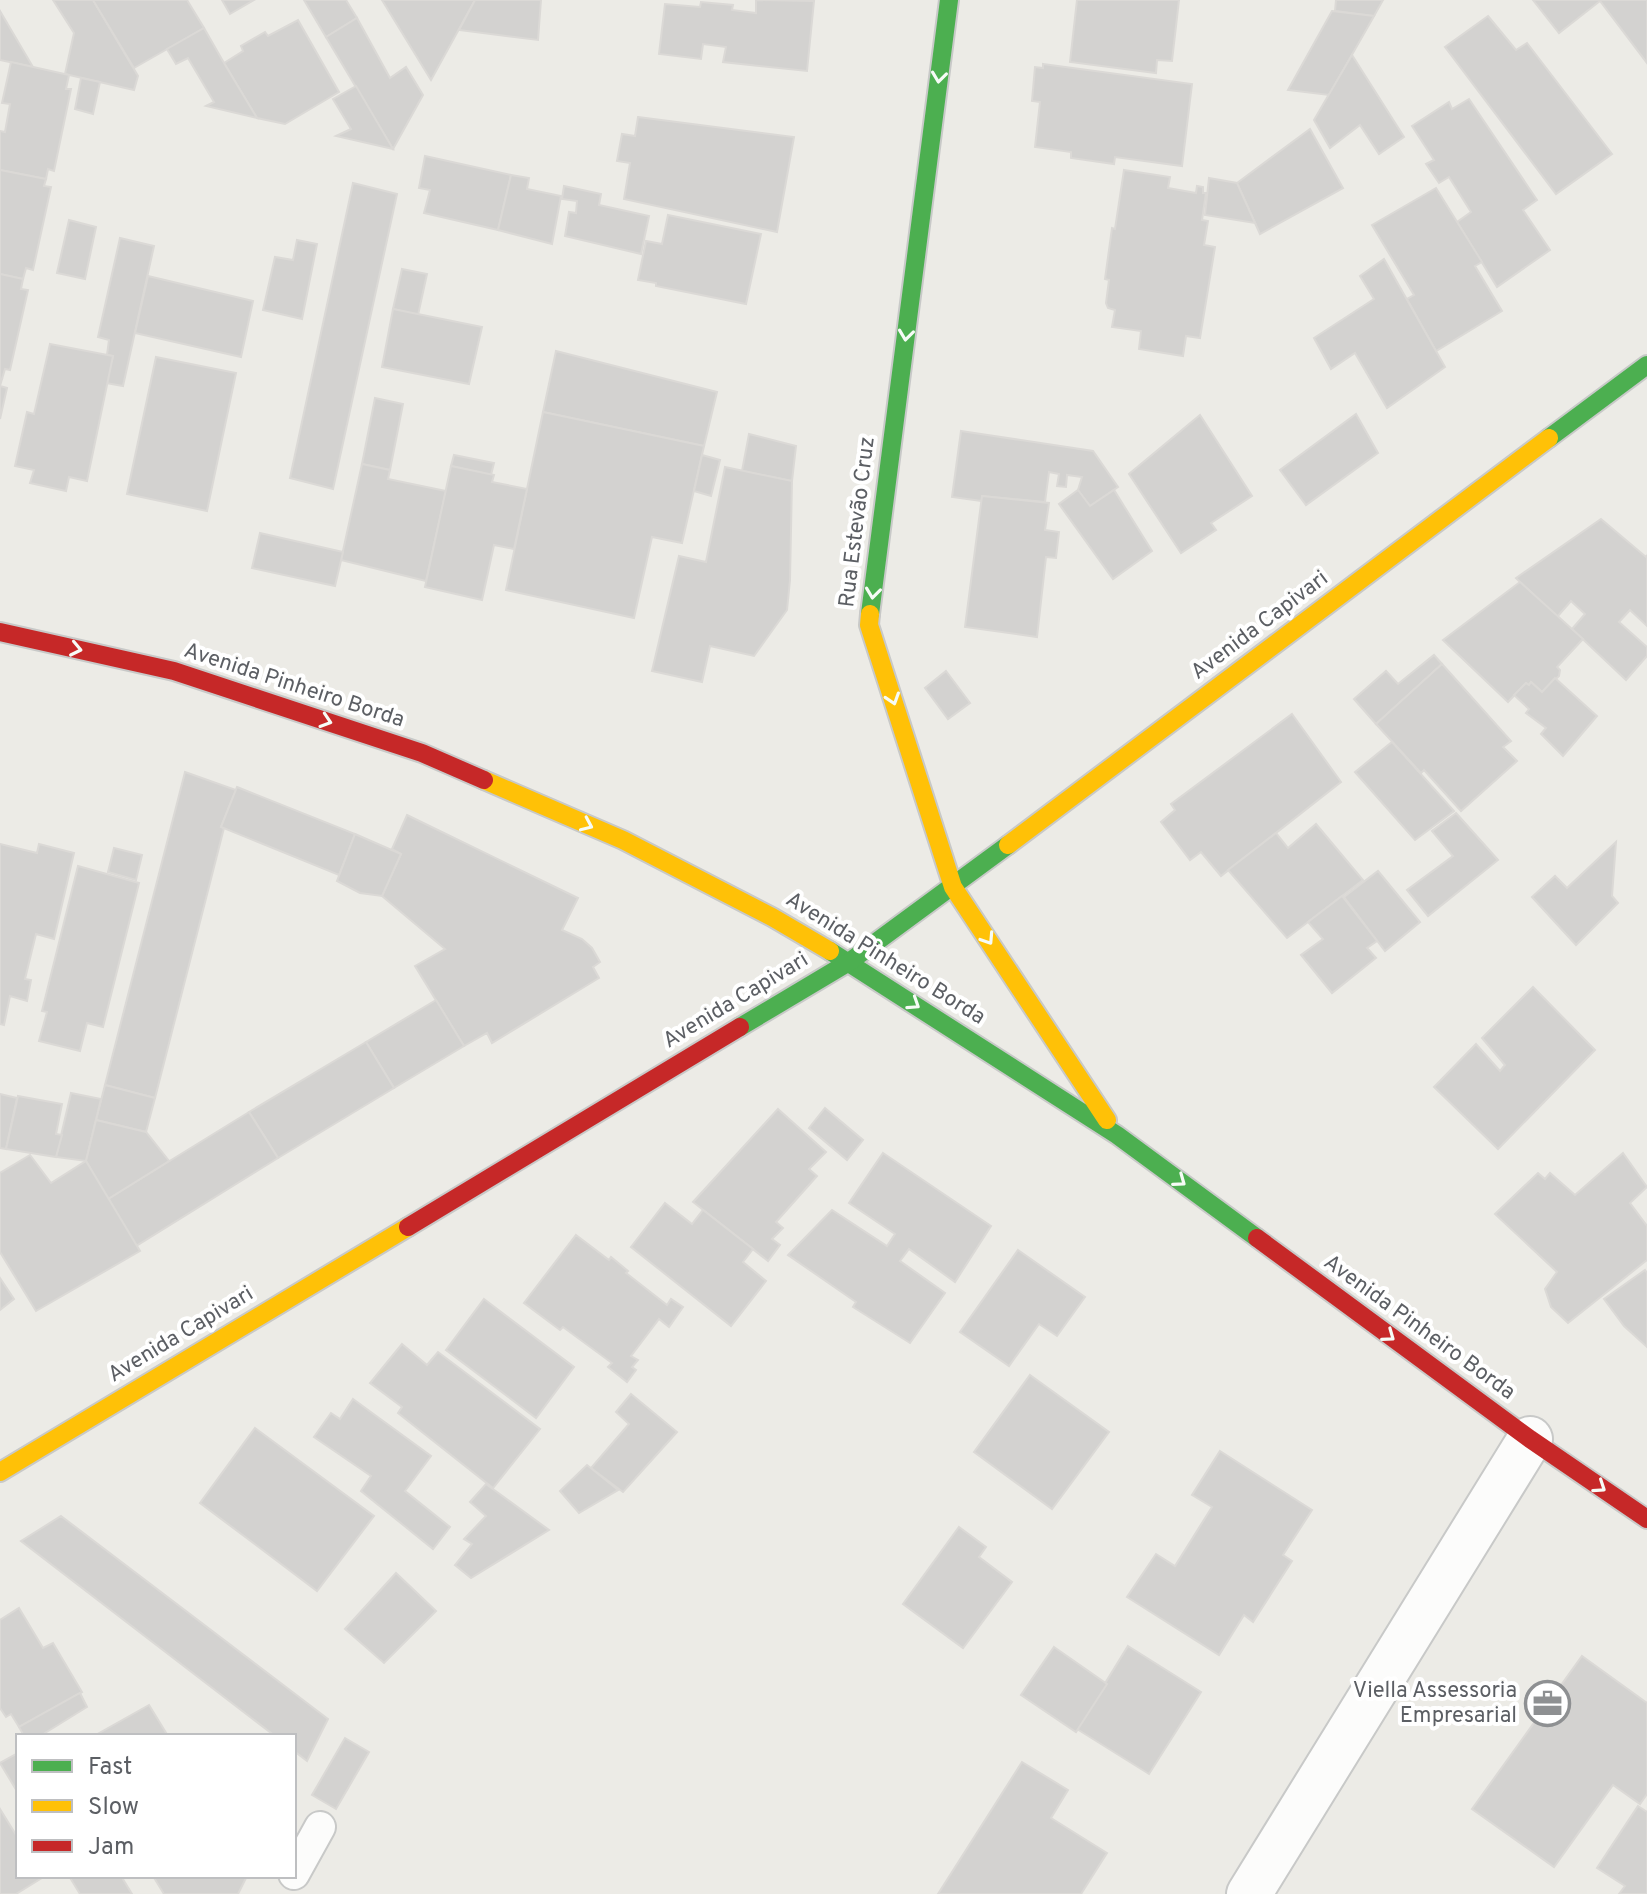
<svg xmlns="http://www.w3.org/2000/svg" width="1647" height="1894" font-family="Overpass,sans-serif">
  <rect width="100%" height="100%" fill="#ecebe6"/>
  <g fill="#d3d2d0" stroke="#dbd9d6" stroke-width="2">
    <polygon points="53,0 93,0 138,76 134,90 65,74 74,33"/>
    <polygon points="93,0 187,0 204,28 134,68"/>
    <polygon points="222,0 254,0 230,14"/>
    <polygon points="304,0 346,0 357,18 326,37"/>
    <polygon points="382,0 475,0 431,80"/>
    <polygon points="475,0 541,0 538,40 459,30"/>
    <polygon points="756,0 814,1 807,71 723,62 726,47 703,44 701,59 659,54 665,4 700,7 701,2 733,5 732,10 756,13"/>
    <polygon points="1077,0 1179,0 1172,61 1157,60 1156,73 1070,62"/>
    <polygon points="1336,0 1383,0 1374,16 1335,11"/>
    <polygon points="1533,0 1599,0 1600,1 1559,33"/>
    <polygon points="1599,0 1647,0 1647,63 1600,1"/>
    <polygon points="0,11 33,67 0,60"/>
    <polygon points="1332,11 1374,16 1329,95 1288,90"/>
    <polygon points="1488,16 1516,50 1527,43 1612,154 1556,194 1445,47"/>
    <polygon points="357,18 390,78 406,67 423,95 393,149 326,37"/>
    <polygon points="298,20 339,92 285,124 257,118 224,63 243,51 241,46 265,32 268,36"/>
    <polygon points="204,28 224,63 257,118 206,106 214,102 188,58 176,64 167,49"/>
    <polygon points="1352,55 1404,137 1379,154 1360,125 1330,148 1314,120"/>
    <polygon points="11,62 69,75 66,89 71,89 54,171 48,169 46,179 0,170 0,131 5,132 10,104 2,103"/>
    <polygon points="1043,64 1192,84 1182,166 1115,157 1114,164 1071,158 1071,152 1035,147 1040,102 1032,101 1035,67 1043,68"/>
    <polygon points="81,78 100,82 93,114 75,109"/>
    <polygon points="356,86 393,149 336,136 351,129 333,99"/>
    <polygon points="1469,99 1537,200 1523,210 1550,250 1497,287 1457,222 1471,212 1449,177 1439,183 1426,164 1434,160 1412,126 1449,102 1452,109"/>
    <polygon points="638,117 794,137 777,232 624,199 630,163 617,161 622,134 635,136"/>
    <polygon points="1310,129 1343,188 1260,234 1237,183"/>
    <polygon points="425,156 511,175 498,230 424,213 430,190 419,188"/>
    <polygon points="0,170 46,179 44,186 51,187 33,270 26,268 23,279 0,274"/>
    <polygon points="1124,170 1170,177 1168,188 1196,193 1197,186 1203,187 1203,193 1206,193 1202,220 1208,221 1204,245 1215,247 1200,338 1186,336 1183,356 1139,349 1141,331 1112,327 1115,310 1108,308 1106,303 1109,280 1105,279 1112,228 1115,229"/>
    <polygon points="511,175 529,178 527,189 561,196 552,244 498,230"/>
    <polygon points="1209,178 1237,183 1255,223 1205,215"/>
    <polygon points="353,183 397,194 333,489 290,478"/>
    <polygon points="564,186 601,194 599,205 649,216 641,254 565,236 569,212 576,213 577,201 562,199"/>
    <polygon points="1436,188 1482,262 1475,266 1502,311 1436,351 1407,299 1414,295 1372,225"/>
    <polygon points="668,215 761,234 746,304 656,286 656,283 638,280 646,241 662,244"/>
    <polygon points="69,220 96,227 85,279 57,273"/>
    <polygon points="120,238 154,246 123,386 106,383 113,356 107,355 109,340 98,337"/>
    <polygon points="297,240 317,244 302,319 263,310 275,257 293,260"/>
    <polygon points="1384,259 1445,367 1387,408 1355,353 1331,369 1314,338 1374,299 1360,276"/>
    <polygon points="402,269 427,274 418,315 393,309"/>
    <polygon points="0,274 23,279 21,289 28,290 10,370 5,369 2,379 0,379"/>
    <polygon points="148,276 253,301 241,357 135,333"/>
    <polygon points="393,309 482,327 469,384 382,367"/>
    <polygon points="50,344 113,356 87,481 69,477 66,491 30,483 34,470 15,466 27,412 34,414"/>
    <polygon points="556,351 717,392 704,446 543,412"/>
    <polygon points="156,357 236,373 207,511 127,494"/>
    <polygon points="0,379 2,379 0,386 7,388 0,419"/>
    <polygon points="375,398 403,404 390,470 362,464"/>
    <polygon points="543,412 704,446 682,543 652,537 634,618 506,590"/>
    <polygon points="1356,414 1378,453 1306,505 1280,470"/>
    <polygon points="1200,415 1252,496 1211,523 1216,530 1181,553 1129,474"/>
    <polygon points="961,431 1093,451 1118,487 1090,506 1078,490 1082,477 1067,475 1066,487 1057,486 1059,474 1049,472 1045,502 982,496 982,501 952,497"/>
    <polygon points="749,434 796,446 792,481 742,471"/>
    <polygon points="454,455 494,463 491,475 451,466"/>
    <polygon points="702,455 720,460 711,496 694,491"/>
    <polygon points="362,464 390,470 388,479 446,491 426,581 341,560"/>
    <polygon points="451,466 494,475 492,482 527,489 514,549 494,545 482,600 425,587"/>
    <polygon points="725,467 792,481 790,580 787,610 754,656 710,646 702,682 652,671 679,556 706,562"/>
    <polygon points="1078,490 1090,506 1114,490 1152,551 1113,579 1059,504"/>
    <polygon points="982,496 1049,503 1045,530 1059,532 1056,558 1046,557 1037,637 965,627"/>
    <polygon points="1601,519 1646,557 1647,555 1647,626 1630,610 1619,622 1647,647 1647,656 1626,680 1572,629 1585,614 1571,601 1557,617 1516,578"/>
    <polygon points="260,533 343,552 335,586 252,568"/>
    <polygon points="1520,582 1583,639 1557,667 1560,670 1559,676 1542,692 1531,682 1529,685 1526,683 1508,702 1443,640"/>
    <polygon points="1434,655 1442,664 1376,724 1354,699 1386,671 1398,684"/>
    <polygon points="1442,664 1511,741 1503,747 1517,761 1461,811 1424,770 1421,773 1376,724"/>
    <polygon points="946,671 970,703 948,719 925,688"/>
    <polygon points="1555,678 1597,716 1563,756 1541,734 1546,728 1526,713 1529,709 1514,695 1526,683 1529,685 1531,682 1542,692"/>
    <polygon points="1292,714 1341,782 1221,876 1201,852 1190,860 1161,822 1175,810 1171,804"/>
    <polygon points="1392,742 1454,811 1415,840 1355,772"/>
    <polygon points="185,772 236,790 221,827 224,828 155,1098 105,1085"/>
    <polygon points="237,787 355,834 339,875 221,827"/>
    <polygon points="1456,813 1498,860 1428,916 1407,890 1453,856 1432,831"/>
    <polygon points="407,815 578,898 562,930 582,939 592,948 600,962 593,967 599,978 492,1043 487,1033 464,1046 415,966 445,949 382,896 401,854 392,849"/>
    <polygon points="1316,824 1363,880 1287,938 1228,870 1276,833 1288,848"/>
    <polygon points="355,834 401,854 382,896 360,893 337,881"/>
    <polygon points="1616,842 1612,896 1618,903 1576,945 1532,897 1555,876 1567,888"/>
    <polygon points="0,844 37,853 39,844 74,853 54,939 36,934 25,979 31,980 27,1001 10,996 4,1025 0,1024"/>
    <polygon points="114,848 142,855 136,880 108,872"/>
    <polygon points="78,866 139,883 103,1027 87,1023 80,1051 39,1041 47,1012 42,1011"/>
    <polygon points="1378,871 1420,922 1385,951 1344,897"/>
    <polygon points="1342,896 1377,941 1367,948 1376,958 1332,993 1301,955 1323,939 1308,922"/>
    <polygon points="1533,987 1595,1050 1498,1149 1434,1087 1476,1044 1500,1071 1505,1065 1482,1038"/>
    <polygon points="436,1000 464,1046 394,1088 366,1042"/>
    <polygon points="366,1042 394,1088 278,1158 249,1112"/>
    <polygon points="105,1085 155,1098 146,1132 96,1120"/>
    <polygon points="71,1093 101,1099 86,1161 56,1157"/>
    <polygon points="0,1094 17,1098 6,1149 0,1148"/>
    <polygon points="18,1096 62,1104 56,1134 62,1135 56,1157 6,1149"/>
    <polygon points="825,1108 863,1140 847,1160 809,1128"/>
    <polygon points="778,1109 826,1152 809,1169 817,1176 776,1222 783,1228 772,1239 780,1245 768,1261 693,1202"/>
    <polygon points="249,1112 278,1158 136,1246 108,1199"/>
    <polygon points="96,1120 146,1132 169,1161 108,1199 86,1161"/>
    <polygon points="883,1153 991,1226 955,1282 909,1249 900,1261 945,1293 910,1343 853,1307 856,1302 788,1255 832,1210 887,1246 895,1234 849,1203"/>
    <polygon points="1623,1153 1647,1187 1630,1203 1647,1226 1647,1260 1568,1323 1551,1307 1545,1289 1557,1272 1495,1214 1538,1173 1545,1179 1550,1173 1575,1195"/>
    <polygon points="30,1155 51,1183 86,1161 140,1251 36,1311 0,1252 0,1173"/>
    <polygon points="665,1203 692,1224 703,1210 753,1249 743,1262 766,1281 731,1326 631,1247"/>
    <polygon points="576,1235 609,1260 611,1257 628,1271 626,1273 667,1305 671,1299 683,1307 669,1327 659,1319 631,1356 638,1360 632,1367 636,1370 627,1382 608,1367 612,1363 563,1327 560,1330 524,1303"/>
    <polygon points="1018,1250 1085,1297 1057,1336 1039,1324 1009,1366 960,1332"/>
    <polygon points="1645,1270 1647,1273 1647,1347 1624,1326 1604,1299"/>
    <polygon points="0,1278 14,1299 0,1310"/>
    <polygon points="484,1299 574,1367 536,1418 446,1350"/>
    <polygon points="402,1344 427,1365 438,1352 540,1429 493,1488 398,1413 402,1407 370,1383"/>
    <polygon points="1030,1375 1109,1432 1052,1509 974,1452"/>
    <polygon points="631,1394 677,1432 623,1492 591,1468 629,1424 616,1412"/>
    <polygon points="353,1399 431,1456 405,1491 450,1527 433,1549 361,1491 371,1476 314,1437 331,1413 340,1419"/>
    <polygon points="255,1428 374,1516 317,1591 200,1503"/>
    <polygon points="1220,1451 1312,1510 1283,1555 1292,1561 1253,1622 1244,1615 1219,1655 1127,1597 1156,1554 1175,1566 1212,1507 1192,1495"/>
    <polygon points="587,1465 618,1490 579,1513 560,1491"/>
    <polygon points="486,1484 549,1530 471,1578 455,1565 472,1544 464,1539 486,1516 470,1502"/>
    <polygon points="61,1516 328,1719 307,1761 294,1751 294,1736 275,1736 21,1541"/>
    <polygon points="959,1527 986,1547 979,1557 1012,1582 963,1648 903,1604"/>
    <polygon points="396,1573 436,1611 384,1663 345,1629"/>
    <polygon points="19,1608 43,1648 53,1643 82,1692 19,1727 11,1714 6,1717 0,1708 0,1620"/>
    <polygon points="1128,1646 1201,1692 1149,1774 1077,1729"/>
    <polygon points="1054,1647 1107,1684 1076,1732 1021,1695"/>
    <polygon points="1582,1656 1647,1703 1647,1794 1640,1804 1613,1785 1554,1867 1472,1809"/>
    <polygon points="80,1693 87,1707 40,1736 24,1736 19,1727"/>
    <polygon points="149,1705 168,1736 94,1736"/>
    <polygon points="345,1738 369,1752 336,1809 312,1795"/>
    <polygon points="18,1753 18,1793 0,1763"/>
    <polygon points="1022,1762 1068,1790 1051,1818 1107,1853 1081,1894 938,1894"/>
    <polygon points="1638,1806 1647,1812 1647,1894 1619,1894 1625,1886 1597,1868"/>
    <polygon points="0,1809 18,1838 18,1876 41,1876 42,1878 16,1894 0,1894"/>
    <polygon points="69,1876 121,1876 132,1894 80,1894"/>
    <polygon points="153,1876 247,1876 238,1894 164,1894"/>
  </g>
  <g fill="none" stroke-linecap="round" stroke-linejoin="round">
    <defs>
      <polyline id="lane" points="294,1874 320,1827"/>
      <polyline id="street" points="1249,1894 1530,1439"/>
      <g id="fast">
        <polyline points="1549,438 1647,365"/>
        <polyline points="870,614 949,0"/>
        <polyline points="830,951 1117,1135 1257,1238"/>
        <polyline points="740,1027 849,962 1008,845"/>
      </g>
      <g id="slow">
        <polyline points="870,614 869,625 953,887 1107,1120"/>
        <polyline points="484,780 623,840 772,917 830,951"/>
        <polyline points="1008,845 1549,438"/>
        <polyline points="0,1472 408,1227"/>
      </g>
      <g id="jam">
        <polyline points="0,632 174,671 422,753 484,780"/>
        <polyline points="408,1227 740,1027"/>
        <polyline points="1257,1238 1530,1439 1647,1519"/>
      </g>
    </defs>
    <use href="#lane" stroke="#c8c9c8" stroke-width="34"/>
    <use href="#street" stroke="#c8c9c8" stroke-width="48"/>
    <use href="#fast" stroke="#c8c9c8" stroke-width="22"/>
    <use href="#slow" stroke="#c8c9c8" stroke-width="22"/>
    <use href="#jam" stroke="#c8c9c8" stroke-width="22"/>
    <use href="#lane" stroke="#fcfcfb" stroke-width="30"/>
    <use href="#street" stroke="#fcfcfb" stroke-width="44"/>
    <use href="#fast" stroke="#4caf50" stroke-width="18"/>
    <use href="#slow" stroke="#ffc107" stroke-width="18"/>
    <use href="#jam" stroke="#c62828" stroke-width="18"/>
  </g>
  <defs><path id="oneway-chevron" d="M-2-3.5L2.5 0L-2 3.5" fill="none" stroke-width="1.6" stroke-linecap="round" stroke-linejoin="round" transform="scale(2)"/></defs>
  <g stroke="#f6fbf6">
    <use href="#oneway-chevron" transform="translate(939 77) rotate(97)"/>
    <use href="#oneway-chevron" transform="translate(906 335) rotate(97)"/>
    <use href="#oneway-chevron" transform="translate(873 593) rotate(97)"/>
    <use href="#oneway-chevron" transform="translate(76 649) rotate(12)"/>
    <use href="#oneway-chevron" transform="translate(893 699) rotate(72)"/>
    <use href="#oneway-chevron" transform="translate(326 721) rotate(18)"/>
    <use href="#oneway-chevron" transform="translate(587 825) rotate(24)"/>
    <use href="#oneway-chevron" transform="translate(988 939) rotate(57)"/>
    <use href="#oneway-chevron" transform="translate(914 1004) rotate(33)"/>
    <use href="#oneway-chevron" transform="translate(1180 1181) rotate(36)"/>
    <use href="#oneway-chevron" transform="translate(1389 1336) rotate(36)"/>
    <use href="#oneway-chevron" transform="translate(1600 1487) rotate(34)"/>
  </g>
  <defs>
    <symbol id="office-ring" viewBox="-11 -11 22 22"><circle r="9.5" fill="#fff" stroke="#8e9092" stroke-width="1.5"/><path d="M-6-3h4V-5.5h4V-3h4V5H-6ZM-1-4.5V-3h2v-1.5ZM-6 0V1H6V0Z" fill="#8e9092"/></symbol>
  </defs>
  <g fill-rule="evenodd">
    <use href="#office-ring" x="1522" y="1678" width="51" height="51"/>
  </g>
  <g text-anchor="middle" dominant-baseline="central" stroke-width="8" stroke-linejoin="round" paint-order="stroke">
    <g font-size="22" fill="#5c5f64" stroke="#fff">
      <text transform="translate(858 522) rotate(-83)">Rua Estevão Cruz</text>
      <text transform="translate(1260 626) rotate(-37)">Avenida Capivari</text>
      <text transform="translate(294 686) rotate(18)">Avenida Pinheiro Borda</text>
      <text transform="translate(885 959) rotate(32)">Avenida Pinheiro Borda</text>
      <text transform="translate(736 1001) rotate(-31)">Avenida Capivari</text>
      <text transform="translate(1419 1328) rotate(36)">Avenida Pinheiro Borda</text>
      <text transform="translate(181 1335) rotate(-31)">Avenida Capivari</text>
    </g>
    <g font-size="22" fill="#5c5f64" stroke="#fff" text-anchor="end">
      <text x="1517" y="1691">Viella Assessoria<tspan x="1517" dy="25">Empresarial</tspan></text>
    </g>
  </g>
  <rect x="16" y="1734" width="280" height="144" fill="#ffffff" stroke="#bebfc1" stroke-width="2"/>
  <rect x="32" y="1760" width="40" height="12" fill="#4caf50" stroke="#bebfc1" stroke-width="2"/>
  <text x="88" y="1774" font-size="24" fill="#5c5f64">Fast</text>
  <rect x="32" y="1800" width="40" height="12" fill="#ffc107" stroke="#bebfc1" stroke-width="2"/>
  <text x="88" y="1814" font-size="24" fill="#5c5f64">Slow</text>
  <rect x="32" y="1840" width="40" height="12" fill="#c62828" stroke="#bebfc1" stroke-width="2"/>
  <text x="88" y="1854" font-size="24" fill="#5c5f64">Jam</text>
</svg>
